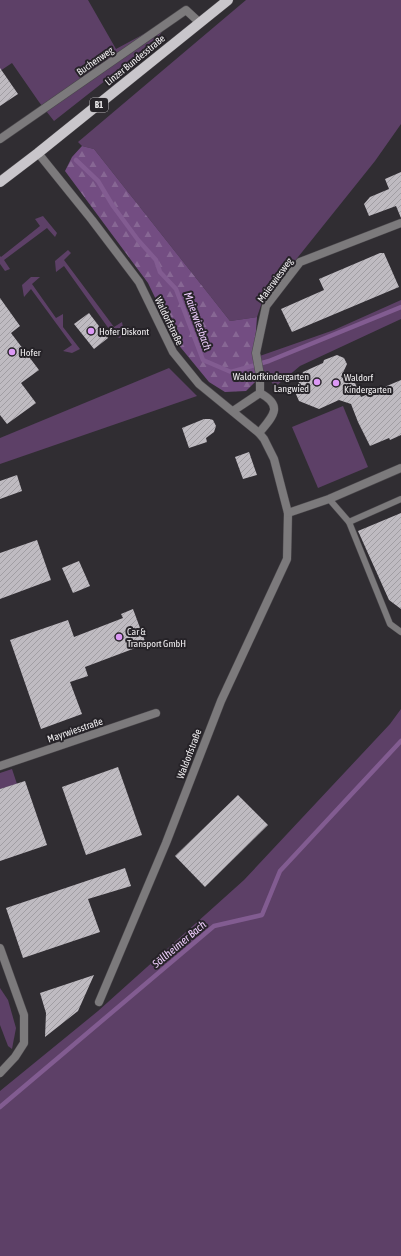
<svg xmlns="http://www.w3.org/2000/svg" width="401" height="1256" font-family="'Asap Condensed',sans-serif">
  <defs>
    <pattern id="forest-firs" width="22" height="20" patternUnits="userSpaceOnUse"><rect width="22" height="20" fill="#734d82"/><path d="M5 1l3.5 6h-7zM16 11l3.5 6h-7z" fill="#876794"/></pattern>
    <pattern id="building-hatch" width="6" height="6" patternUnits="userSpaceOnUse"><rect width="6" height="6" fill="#bfbbc1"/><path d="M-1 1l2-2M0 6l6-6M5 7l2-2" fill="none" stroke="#a19ea3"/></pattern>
  </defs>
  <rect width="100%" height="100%" fill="#302d32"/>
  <g fill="#5d4067">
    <polygon points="0,0 88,0 116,49 168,21 157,40 54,121 39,102 12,63 0,71"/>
    <polygon points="246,0 401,0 401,124 375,161 262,302 257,317 230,321 94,149 82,146 78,142"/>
    <polygon points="43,216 57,233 55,237 47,228 4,260 10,269 5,271 0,264 0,256 1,257 40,226 35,219"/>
    <polygon points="68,250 71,253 64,260 114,327 122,322 124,333 120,338 114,336 64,266 56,272 55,261"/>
    <polygon points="31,277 40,277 32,284 56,318 63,314 63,327 80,349 72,353 63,351 72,345 31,289 24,297 22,285"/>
    <polygon points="401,300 401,319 300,366 275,387 254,358 334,330"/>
    <polygon points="169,368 197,396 0,464 0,438"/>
    <polygon points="343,406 368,467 318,488 292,427"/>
    <polygon points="401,709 401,1256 0,1256 0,1091 98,1011 244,880 390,724"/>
    <polygon points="12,769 17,784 0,789 0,773"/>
    <polygon points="0,988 8,1000 16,1028 12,1049 8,1046 0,1025"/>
  </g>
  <polygon fill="url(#forest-firs)" points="82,146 94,149 230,321 257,317 254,358 264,373 246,391 225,392 209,382 177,343 148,283 65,171 72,157"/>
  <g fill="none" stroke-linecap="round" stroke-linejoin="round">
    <g stroke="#825c91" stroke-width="4.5">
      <polyline points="76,160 98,181 113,206 138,240 156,260 160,272 176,289 203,360 231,372 269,361 401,307"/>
      <polyline points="0,1107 214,926 262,915 280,871 401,741"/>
    </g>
  </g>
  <g fill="url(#building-hatch)">
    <polygon points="0,68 18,94 0,106"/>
    <polygon points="401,172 401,218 396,206 369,216 364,204 370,197 389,189 385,179"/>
    <polygon points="380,253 384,253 399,287 292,332 281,309 324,290 319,279"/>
    <polygon points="0,298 20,326 11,333 39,370 21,383 36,403 7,424 0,415"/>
    <polygon points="89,313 108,338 94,349 74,324"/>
    <polygon points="337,355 344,358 347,364 341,377 355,383 361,397 401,380 401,435 390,440 389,438 370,446 358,422 351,404 339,400 319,409 299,401 295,392 303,372 323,363 324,360"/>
    <polygon points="204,419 210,419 213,420 216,426 214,432 206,438 207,442 189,448 182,428"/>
    <polygon points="249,452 257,475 243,479 235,457"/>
    <polygon points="17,475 22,491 0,499 0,481"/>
    <polygon points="401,513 401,609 389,600 358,531"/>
    <polygon points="37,540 51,580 0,599 0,553"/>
    <polygon points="79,561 90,586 73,593 62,568"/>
    <polygon points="133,609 146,644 85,667 88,676 70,682 82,714 41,729 10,640 68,620 74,637 123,618 121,614"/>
    <polygon points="118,767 142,835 86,855 62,787"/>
    <polygon points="25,781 47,845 0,861 0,789"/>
    <polygon points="238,795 268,825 205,887 175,856"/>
    <polygon points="125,868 131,886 88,899 100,932 23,958 6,908"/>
    <polygon points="94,975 78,1011 45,1037 46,1013 40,993"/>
  </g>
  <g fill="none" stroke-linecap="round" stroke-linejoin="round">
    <defs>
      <g id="lane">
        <polyline points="329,499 349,522 390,624 401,632"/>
        <polyline points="349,522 401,499"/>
      </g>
      <g id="street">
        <polyline points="0,139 186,10 200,23"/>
        <polyline points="38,153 92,220 139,282 173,352 199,384 259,433 264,439 274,459 288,513 287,559 221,701 166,843 99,1002"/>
        <polyline points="260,393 260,375 256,353 266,306 300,262 401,223"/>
        <polyline points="233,411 260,393"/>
        <path d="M259 433C273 416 284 406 260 393"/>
        <polyline points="288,513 329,499 401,468"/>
        <polyline points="0,766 156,713"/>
        <polyline points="0,948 24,1015 24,1043 15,1057 0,1073"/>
      </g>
      <polyline id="primary" points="0,182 38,153 228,0"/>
    </defs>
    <use href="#lane" stroke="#4b484c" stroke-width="7"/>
    <use href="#street" stroke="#4b484c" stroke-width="9"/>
    <use href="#primary" stroke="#4b484c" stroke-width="11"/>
    <use href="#lane" stroke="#7c7a7c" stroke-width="6"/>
    <use href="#street" stroke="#7c7a7c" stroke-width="8"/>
    <use href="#primary" stroke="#c9c6cb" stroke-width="10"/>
  </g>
  <g fill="#dc99f5" stroke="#262328" stroke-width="1.5">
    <circle cx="91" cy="331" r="4"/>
    <circle cx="12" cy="352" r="4"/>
    <circle cx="317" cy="382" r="4"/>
    <circle cx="336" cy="383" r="4"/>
    <circle cx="119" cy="637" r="4"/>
  </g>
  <g text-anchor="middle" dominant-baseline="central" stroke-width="4" stroke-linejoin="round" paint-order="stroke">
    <rect fill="#262328" stroke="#b3b0b3" stroke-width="1" x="90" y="98" width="18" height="14" rx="3"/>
    <g font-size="9" font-weight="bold" fill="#efedef">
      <text x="99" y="105">B1</text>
    </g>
    <g font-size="10" fill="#efedef" stroke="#262328">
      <text transform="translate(135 60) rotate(-39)">Linzer Bundesstraße</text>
      <text transform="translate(95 61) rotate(-35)">Buchenweg</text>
      <text transform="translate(275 280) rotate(-54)">Maierwiesweg</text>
      <text transform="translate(169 321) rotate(64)">Waldorfstraße</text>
      <text transform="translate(75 730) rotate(-19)">Mayrwiesstraße</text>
      <text transform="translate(189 754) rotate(-69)">Waldorfstraße</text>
    </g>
    <g font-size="10" fill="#efedef" stroke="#262328" text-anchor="start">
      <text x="99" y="331">Hofer Diskont</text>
      <text x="20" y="352">Hofer</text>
      <text x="309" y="376" text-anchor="end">Waldorfkindergarten<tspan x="309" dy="12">Langwied</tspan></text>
      <text x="344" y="377">Waldorf<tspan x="344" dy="12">Kindergarten</tspan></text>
      <text x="127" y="631">Car &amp;<tspan x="127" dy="12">Transport GmbH</tspan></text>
    </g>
    <g font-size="11" font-style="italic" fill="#f1cfff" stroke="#262328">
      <text transform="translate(198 321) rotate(70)">Maierwiesbach</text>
      <text transform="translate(179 944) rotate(-40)">Söllheimer Bach</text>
    </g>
  </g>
</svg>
